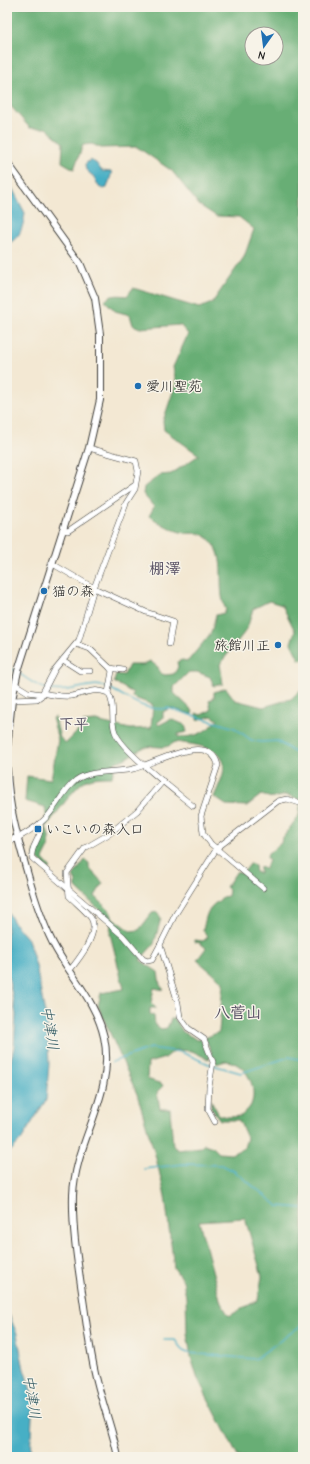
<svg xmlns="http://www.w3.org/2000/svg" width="310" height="1464" font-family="'Comic Neue','Klee One',sans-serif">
  <rect width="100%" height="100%" fill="#f7f3e8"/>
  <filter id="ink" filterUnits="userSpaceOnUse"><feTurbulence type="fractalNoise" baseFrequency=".025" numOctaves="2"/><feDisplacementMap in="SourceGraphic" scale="8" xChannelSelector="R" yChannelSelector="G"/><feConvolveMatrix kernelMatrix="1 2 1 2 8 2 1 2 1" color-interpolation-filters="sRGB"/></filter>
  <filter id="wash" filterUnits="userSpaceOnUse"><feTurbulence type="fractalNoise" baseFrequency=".012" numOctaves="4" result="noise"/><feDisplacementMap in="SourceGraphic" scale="16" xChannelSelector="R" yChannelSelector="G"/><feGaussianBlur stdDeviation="0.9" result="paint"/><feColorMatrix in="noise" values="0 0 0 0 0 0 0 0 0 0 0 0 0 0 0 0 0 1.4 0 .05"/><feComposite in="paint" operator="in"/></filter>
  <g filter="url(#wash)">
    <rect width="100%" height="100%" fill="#f3e8d3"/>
    <path fill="#68ae74" stroke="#426548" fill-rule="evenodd" d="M7 7H303V660L299 659 291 643 295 631 282 605 269 601 253 609 247 629 220 664 223 684 214 686 210 677 197 672H189L174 687V693L193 711 192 714 170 708 163 712V718L157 723 159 725 171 719 185 725 187 732 178 734V737C197 737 204 733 218 720L212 716 197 720 196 713 201 715 211 710 209 701 214 698V692L226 688 235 700 263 707 291 699 299 691H303V1457H238L197 1377 191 1357 187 1333 186 1297 183 1281 174 1268 165 1196 156 1158 137 1094 98 1006 101 993 124 989 110 934 111 921 76 888V882L73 876 85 860 89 863V868L103 883 95 896 110 911 113 918 130 931 139 930 152 913 157 912 161 918 154 944 140 960 158 972 160 985 164 990 154 988 151 1003 156 1008H150V1014L154 1016 155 1024 161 1029 167 1028 171 1019H175L183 1032 198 1040 201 1039 207 1054 212 1053 205 1038 219 1032 223 982 197 960 206 948 200 943 195 942V940L203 941 208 937 203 930C205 922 206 912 212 906 216 902 219 902 222 897L228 896 229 890 226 887 237 871 242 874 251 863 255 866 256 873H260V867L265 868 269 861 267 857 268 854 281 843 282 839 299 815 301 800 287 795 272 798 261 795 247 806 226 805 214 797C217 789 224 776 224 767 224 746 190 744 175 742 164 751 159 745 146 747 137 749 128 760 115 762L112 777C104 777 94 777 87 780 76 784 56 815 46 827L49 836V847L43 859 51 868 49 869 36 858 34 852C38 847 43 841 44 834 45 828 44 826 47 821L45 807 25 801 27 776 51 779 58 740 52 718 55 717 60 738 66 743 80 729 83 722 96 721 130 729 151 728 153 705 132 697 133 693 114 682 116 674 124 675 129 665H143L150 661 158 667 160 673 165 675 174 674 178 667 177 662 182 660 188 661 211 633 216 615 224 613 226 610C214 586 232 551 203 535 198 532 191 534 185 533 172 531 160 523 149 516L154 507 143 494 144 487 160 475 171 474 199 455 164 430 163 421 176 383 173 367 188 334 180 325 140 328 133 325 130 315 115 311 105 301C110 294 119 295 127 296L133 288 199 308 212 303 244 257 254 229 239 217 216 216 199 205 172 171 137 147 101 148 92 144 83 145 74 169 62 162 63 143 46 128H30L7 102ZM252 34H276V58H252ZM175 1050 192 1051 210 1060 209 1057 214 1056 216 1063C220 1064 223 1061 227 1061 247 1064 258 1088 251 1105 249 1109 244 1113 241 1116L229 1117 219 1115 211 1100V1108L220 1120H239L247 1138 244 1148 231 1154 219 1153 213 1147 204 1144 201 1147 178 1150 173 1146 170 1109H160L157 1092 163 1086 162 1084 147 1079 148 1063 165 1058ZM245 1218 262 1276 258 1300 229 1316 221 1303 199 1221Z"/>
    <g fill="#46afc5" stroke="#316670">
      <polygon points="90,160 96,163 102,171 112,172 107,188 103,189 99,187 94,177 86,170 85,164"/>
      <path d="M7 178 25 213C23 227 21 238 7 244Z"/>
      <polygon points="7,911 15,924 28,939 36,966 47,1024 49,1064 46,1100 21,1140 7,1155 7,1076 14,1047 16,1015 7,970"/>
      <polygon points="7,1310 17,1334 24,1369 33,1397 30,1457 10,1457"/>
    </g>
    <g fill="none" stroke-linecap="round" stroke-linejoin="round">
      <g stroke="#46afc5" stroke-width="1.5">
        <polyline points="7,665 15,671"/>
        <path d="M20 674C38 687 49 694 73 689 84 687 95 683 107 687"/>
        <path d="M111 689C129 698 146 713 168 708L235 728 251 740 261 742 277 741 303 758"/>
        <polyline points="112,1062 150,1048 181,1052 209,1064 241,1073 289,1057 303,1060"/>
        <polyline points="144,1169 183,1164 222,1165 234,1171 278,1206 303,1208"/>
        <polyline points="164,1340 175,1340 183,1351 188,1353 255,1359 303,1324"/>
      </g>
    </g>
  </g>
  <g filter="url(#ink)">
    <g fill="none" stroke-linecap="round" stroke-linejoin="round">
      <defs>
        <g id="minor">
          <polyline points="62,530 68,531 135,485"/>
          <polyline points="51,563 94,588 126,503 135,489 138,471 136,461 89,448"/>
          <polyline points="76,644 90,649 110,668 123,670"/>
          <polyline points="63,660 80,671 90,671"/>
          <polyline points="15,684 28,692 42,694"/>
          <path d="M43 693C52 695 62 697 71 696 87 694 91 687 108 693L112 671 110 668"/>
          <path d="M108 693C116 705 110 719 115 732 122 751 175 791 193 806"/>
          <polyline points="12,700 37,699 41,696 55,669 79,640 94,588 146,612 173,621 169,644"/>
          <path d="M40 823C43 839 30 844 32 858L123 936 143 959 147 961 152 960 160 945"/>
          <path d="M18 838C31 830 45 822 53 809 60 799 67 787 76 780 92 769 115 773 133 769 152 765 209 730 218 765L201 816 203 833 211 844 263 888"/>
          <path d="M70 970C79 959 100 933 91 918 85 910 76 903 69 896L67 873 85 848 109 834 137 811 163 781"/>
          <polyline points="215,1122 208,1109 209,1087 213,1062 204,1039 188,1028 180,1017 178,1003 160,945 175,915 217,848 278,801 287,799 303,804"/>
        </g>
        <g id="tertiary">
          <polyline points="7,162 80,263 95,298 100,334 100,400 89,448 18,671 12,700 7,748"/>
          <path d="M7 769C8 805 18 840 28 875 35 900 43 926 56 949 73 979 96 1002 104 1037 116 1094 75 1140 73 1195 72 1230 78 1264 83 1299 87 1326 90 1354 97 1381 103 1406 113 1431 118 1457"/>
          <polyline points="7,841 18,838"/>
        </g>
      </defs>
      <use href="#minor" stroke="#3c3b37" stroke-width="6"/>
      <use href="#tertiary" stroke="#3c3b37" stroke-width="8"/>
      <use href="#minor" stroke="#fff" stroke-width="5"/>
      <use href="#tertiary" stroke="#fff" stroke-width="6"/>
    </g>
  </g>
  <g fill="#1f6fb2" stroke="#f7f3e8" stroke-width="1.5">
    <circle cx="138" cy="386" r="4"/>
    <circle cx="44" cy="591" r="4"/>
    <circle cx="278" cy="645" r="4"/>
    <rect x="34" y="825" width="8" height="8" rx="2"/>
  </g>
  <g text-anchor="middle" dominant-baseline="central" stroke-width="3" stroke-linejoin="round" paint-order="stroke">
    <g font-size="14" fill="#1c1c1c" stroke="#f7f3e8" text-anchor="start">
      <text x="146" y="386">愛川聖苑</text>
      <text x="52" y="591">猫の森</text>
      <text x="270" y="645" text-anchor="end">旅館川正</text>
      <text x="46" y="829">いこいの森入口</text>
    </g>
    <g font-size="15" font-weight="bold" fill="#575064" stroke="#f7f3e8">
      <text x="74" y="724">下平</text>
    </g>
    <g font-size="15" font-style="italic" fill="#2d5760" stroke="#f7f3e8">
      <text transform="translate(50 1028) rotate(81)">中津川</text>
      <text transform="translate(32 1397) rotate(81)">中津川</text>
    </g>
    <g font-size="16" font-weight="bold" fill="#575064" stroke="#f7f3e8">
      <text x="165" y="569">棚澤</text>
      <text x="238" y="1013">八菅山</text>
    </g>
  </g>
  <rect width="310" height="1464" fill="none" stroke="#f7f3e8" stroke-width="24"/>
  <g transform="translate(264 46) rotate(194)"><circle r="19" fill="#f7f3e8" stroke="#9f9d96"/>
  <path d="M0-3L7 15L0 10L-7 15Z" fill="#1f6fb2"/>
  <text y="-6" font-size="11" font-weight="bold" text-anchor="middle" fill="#1c1c1c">N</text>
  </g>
</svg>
